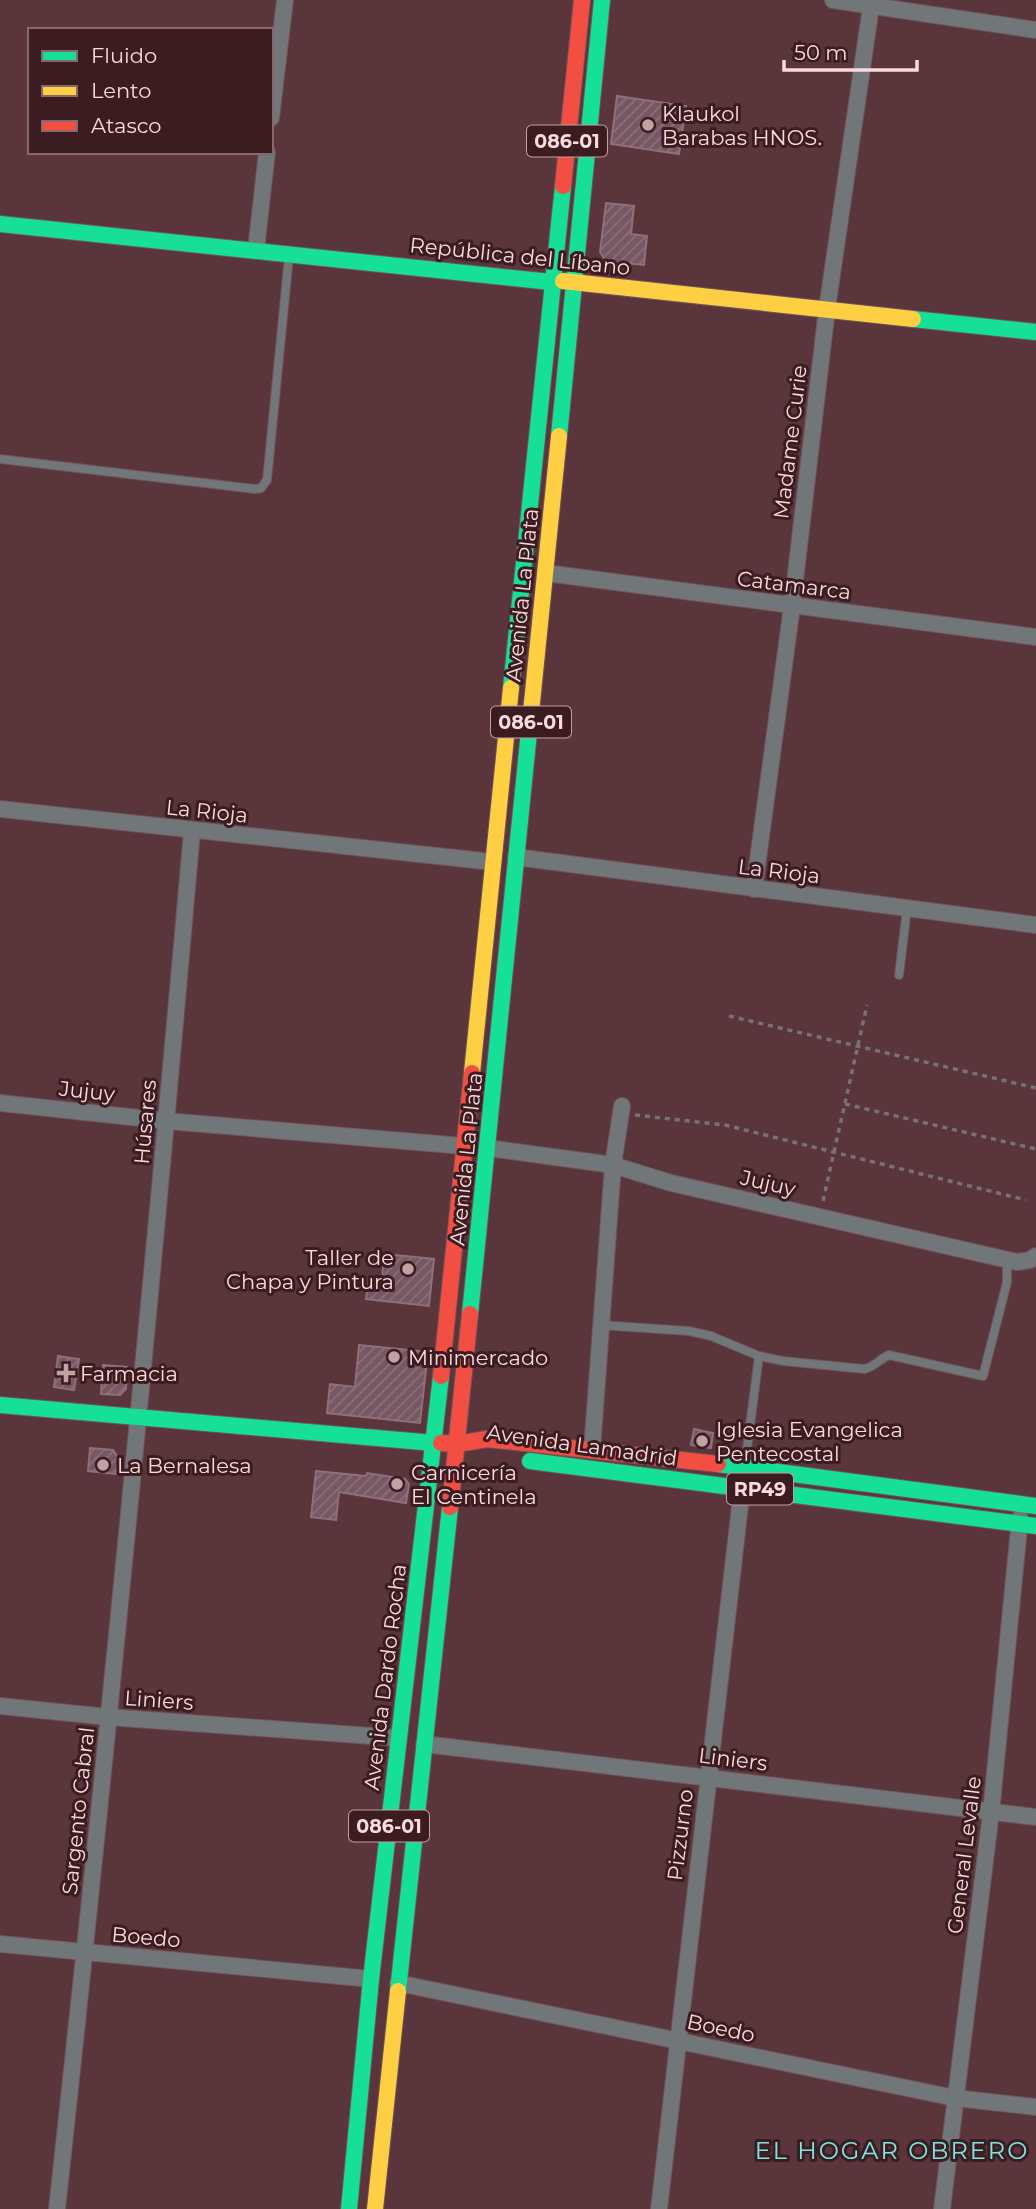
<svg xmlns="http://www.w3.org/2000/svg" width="1036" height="2209" font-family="Montserrat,sans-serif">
  <defs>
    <pattern id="building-hatch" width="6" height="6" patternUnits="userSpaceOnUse" patternTransform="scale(1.75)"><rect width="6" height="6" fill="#775862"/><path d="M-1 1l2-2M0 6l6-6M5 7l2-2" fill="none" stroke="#8b6f78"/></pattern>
  </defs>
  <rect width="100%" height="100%" fill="#5a353c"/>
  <g fill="url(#building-hatch)" stroke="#8f707a" stroke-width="2">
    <polygon points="617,96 686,106 679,154 611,144"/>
    <polygon points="606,203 634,206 631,234 647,236 644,265 606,261 600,252"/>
    <polygon points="384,1254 434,1259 429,1306 366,1299 369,1277 382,1279"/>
    <polygon points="359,1345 428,1352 420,1423 327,1413 330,1384 355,1387"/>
    <polygon points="58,1356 79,1359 74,1390 54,1387"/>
    <polygon points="103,1365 127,1367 126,1389 120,1395 101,1394"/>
    <polygon points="694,1429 713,1433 711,1448 691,1445"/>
    <polygon points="90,1448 113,1450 118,1458 116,1474 88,1471"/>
    <polygon points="316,1471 366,1476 367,1473 405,1479 409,1484 406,1503 339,1492 336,1520 311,1517"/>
  </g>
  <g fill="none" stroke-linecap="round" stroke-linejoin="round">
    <defs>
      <g id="lane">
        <polyline points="0,459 255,489 261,488 267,480 289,256"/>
        <polyline points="899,975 907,909"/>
        <path d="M600 1325 689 1331 711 1336 759 1356 783 1361 864 1369C875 1367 879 1359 889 1355L983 1376 1007 1282V1260"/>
        <polyline points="745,1464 759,1356"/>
      </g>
      <g id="street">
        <polyline points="833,0 1036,30"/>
        <polyline points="271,118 285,0"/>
        <polyline points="256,250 267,152"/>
        <polyline points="546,573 1036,637"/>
        <polyline points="0,809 493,862"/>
        <polyline points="516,857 1036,925"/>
        <polyline points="754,889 792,606 827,309 872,0"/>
        <polyline points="0,1103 167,1121 463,1146"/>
        <polyline points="488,1148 613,1165 671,1183 1017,1262 1030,1260 1036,1256"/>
        <polyline points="592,1450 613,1165 622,1106"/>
        <polyline points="0,1706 108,1717 399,1738"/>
        <polyline points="424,1744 1036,1817"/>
        <polyline points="0,1944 371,1979"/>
        <polyline points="398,1983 955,2098 1036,2107"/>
        <path d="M57 2209C107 1750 152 1290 192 831"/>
        <polyline points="659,2209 743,1480"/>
        <polyline points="942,2209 991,1813 1020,1518"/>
      </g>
      <g id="fast">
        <polyline points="0,224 551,282 563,281"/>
        <polyline points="913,319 1036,332"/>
        <polyline points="559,436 602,0"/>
        <polyline points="511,688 563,186"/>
        <polyline points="470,1314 530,722"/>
        <polyline points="0,1405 434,1443"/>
        <polyline points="530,1461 1036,1526"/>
        <polyline points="718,1464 1036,1506"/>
        <polyline points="398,1991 450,1507"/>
        <polyline points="349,2209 371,1979 441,1376"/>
      </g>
      <g id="slow">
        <polyline points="563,281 913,319"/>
        <polyline points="530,722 559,436"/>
        <polyline points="472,1073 511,688"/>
        <polyline points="375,2209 398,1991"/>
      </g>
      <g id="jam">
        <polyline points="563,186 582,0"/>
        <polyline points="441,1376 472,1073"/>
        <polyline points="441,1443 457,1444 487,1439 718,1464"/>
        <polyline points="450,1507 470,1314"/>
      </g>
    </defs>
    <use href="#lane" stroke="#705357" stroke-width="10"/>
    <use href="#street" stroke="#705357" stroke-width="18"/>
    <use href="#fast" stroke="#705357" stroke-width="18"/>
    <use href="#slow" stroke="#705357" stroke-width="18"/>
    <use href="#jam" stroke="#705357" stroke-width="18"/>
    <g stroke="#787274" stroke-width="3.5" stroke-dasharray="5 5" stroke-linecap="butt">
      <polyline points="729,1016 1036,1088"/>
      <polyline points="845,1104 1036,1149"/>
      <polyline points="635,1115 725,1125 1026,1200"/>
      <polyline points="823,1201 867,1005"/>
    </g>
    <use href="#lane" stroke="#717678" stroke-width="8"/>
    <use href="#street" stroke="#717678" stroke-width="16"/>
    <use href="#fast" stroke="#16e098" stroke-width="16"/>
    <use href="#slow" stroke="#ffcf43" stroke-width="16"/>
    <use href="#jam" stroke="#f24e42" stroke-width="16"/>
  </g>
  <g fill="#c3a0a4" stroke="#3b1c21" stroke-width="2.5">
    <circle cx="648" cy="125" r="7"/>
    <circle cx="408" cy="1269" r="7"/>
    <circle cx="394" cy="1357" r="7"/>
    <path d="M62.5 1362.5h7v7h7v7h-7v7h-7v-7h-7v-7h7z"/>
    <circle cx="702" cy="1441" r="7"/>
    <circle cx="103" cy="1465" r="7"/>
    <circle cx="397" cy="1484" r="7"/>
  </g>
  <g text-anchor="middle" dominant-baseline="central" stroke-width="6" stroke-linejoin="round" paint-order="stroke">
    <g fill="#3b1c21" stroke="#c1a0a4" stroke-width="2">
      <rect x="527" y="125.5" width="80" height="31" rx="5"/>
      <rect x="491" y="706.5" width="80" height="31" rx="5"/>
      <rect x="727" y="1473.5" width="66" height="31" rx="5"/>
      <rect x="349" y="1810.5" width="80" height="31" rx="5"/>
    </g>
    <g font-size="19" font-weight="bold" fill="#fbd9dc">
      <text x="567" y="141">086-01</text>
      <text x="531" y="722">086-01</text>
      <text x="760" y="1489">RP49</text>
      <text x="389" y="1826">086-01</text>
    </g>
    <g font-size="21" fill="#fbd9dc" stroke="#3b1c21" text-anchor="start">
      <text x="662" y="113">Klaukol<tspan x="662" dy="24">Barabas HNOS.</tspan></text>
      <text x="394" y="1257" text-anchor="end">Taller de<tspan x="394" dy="24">Chapa y Pintura</tspan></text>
      <text x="408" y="1357">Minimercado</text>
      <text x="80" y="1373">Farmacia</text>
      <text x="716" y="1429">Iglesia Evangelica<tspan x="716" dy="24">Pentecostal</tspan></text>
      <text x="117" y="1465">La Bernalesa</text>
      <text x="411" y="1472">Carnicería<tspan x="411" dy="24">El Centinela</tspan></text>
    </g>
    <g font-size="21" fill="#fbd9dc" stroke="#3b1c21">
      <text transform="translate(520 256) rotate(6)">República del Líbano</text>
      <text transform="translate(790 442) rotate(-83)">Madame Curie</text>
      <text transform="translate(794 585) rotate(7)">Catamarca</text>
      <text transform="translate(522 595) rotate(-84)">Avenida La Plata</text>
      <text transform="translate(207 811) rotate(6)">La Rioja</text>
      <text transform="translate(779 871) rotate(7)">La Rioja</text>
      <text transform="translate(87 1091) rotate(6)">Jujuy</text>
      <text transform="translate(145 1122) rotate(-85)">Húsares</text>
      <text transform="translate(466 1159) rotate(-84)">Avenida La Plata</text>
      <text transform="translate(768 1183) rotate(13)">Jujuy</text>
      <text transform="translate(582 1445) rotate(8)">Avenida Lamadrid</text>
      <text transform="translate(385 1677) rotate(-83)">Avenida Dardo Rocha</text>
      <text transform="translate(159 1700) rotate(4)">Liniers</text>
      <text transform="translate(733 1759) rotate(7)">Liniers</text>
      <text transform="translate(78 1811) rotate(-84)">Sargento Cabral</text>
      <text transform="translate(680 1835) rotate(-83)">Pizzurno</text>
      <text transform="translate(964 1855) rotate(-83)">General Levalle</text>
      <text transform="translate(146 1937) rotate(5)">Boedo</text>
      <text transform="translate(721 2028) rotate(12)">Boedo</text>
    </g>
    <g font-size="24" letter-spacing="2" fill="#7ce7e2" stroke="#3b1c21">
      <text x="892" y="2150">EL HOGAR OBRERO</text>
    </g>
  </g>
  <rect x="28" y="28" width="245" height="126" fill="#3b1c21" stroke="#88686c" stroke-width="2"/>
  <rect x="42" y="51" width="35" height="10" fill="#16e098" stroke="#88686c" stroke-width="2"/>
  <text x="91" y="63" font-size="21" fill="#fbd9dc">Fluido</text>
  <rect x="42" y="86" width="35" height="10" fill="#ffcf43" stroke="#88686c" stroke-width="2"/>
  <text x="91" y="98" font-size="21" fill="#fbd9dc">Lento</text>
  <rect x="42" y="121" width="35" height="10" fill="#f24e42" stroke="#88686c" stroke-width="2"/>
  <text x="91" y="133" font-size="21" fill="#fbd9dc">Atasco</text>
  <path d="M784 60v10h133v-10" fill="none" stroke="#fbd9dc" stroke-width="3.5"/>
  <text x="794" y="60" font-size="21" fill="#fbd9dc" stroke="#3b1c21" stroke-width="5" paint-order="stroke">50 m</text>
</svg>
